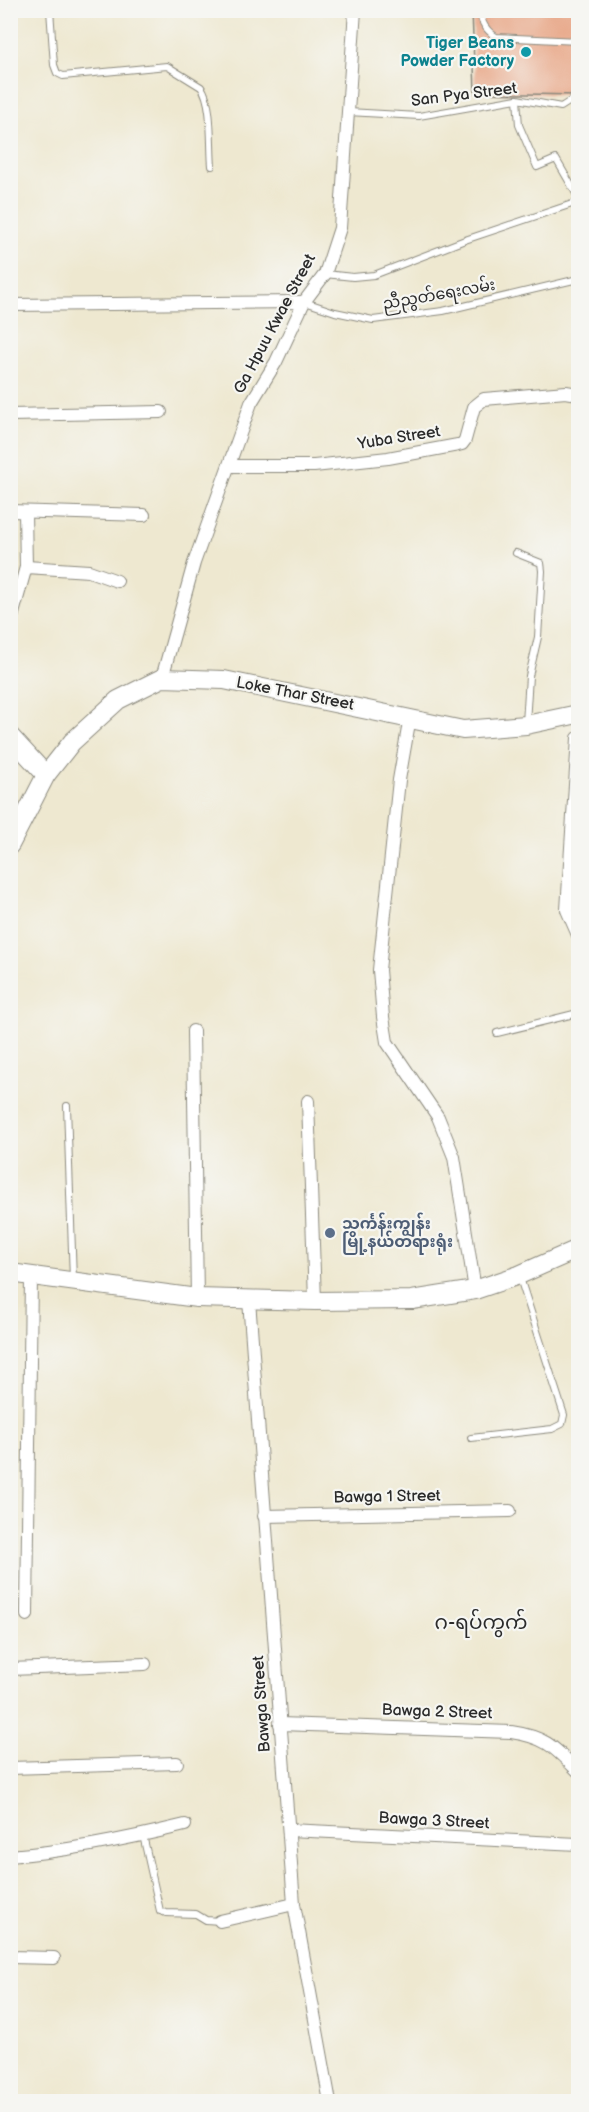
<svg xmlns="http://www.w3.org/2000/svg" width="589" height="2112" font-family="'Balsamiq Sans','Noto Sans Myanmar',sans-serif">
  <rect width="100%" height="100%" fill="#f6f6f2"/>
  <filter id="ink" filterUnits="userSpaceOnUse"><feTurbulence type="fractalNoise" baseFrequency=".0167" numOctaves="2"/><feDisplacementMap in="SourceGraphic" scale="12" xChannelSelector="R" yChannelSelector="G"/><feConvolveMatrix kernelMatrix="1 2 1 2 8 2 1 2 1" color-interpolation-filters="sRGB"/></filter>
  <filter id="wash" filterUnits="userSpaceOnUse"><feTurbulence type="fractalNoise" baseFrequency=".008" numOctaves="4" result="noise"/><feDisplacementMap in="SourceGraphic" scale="24" xChannelSelector="R" yChannelSelector="G"/><feGaussianBlur stdDeviation="1.35" result="paint"/><feColorMatrix in="noise" values="0 0 0 0 0 0 0 0 0 0 0 0 0 0 0 0 0 1.4 0 .05"/><feComposite in="paint" operator="in"/></filter>
  <g filter="url(#wash)">
    <rect width="100%" height="100%" fill="#eee8d0"/>
    <g id="blocks">
      <polygon fill="#e7a281" points="472,10 578,10 578,95 475,93"/>
    </g>
  </g>
  <g filter="url(#ink)">
    <use href="#blocks" fill-opacity="0" stroke="#8c8a7e" stroke-width="1.5"/>
    <g fill="none" stroke-linecap="round" stroke-linejoin="round">
      <defs>
        <g id="lane">
          <path d="M50 10 54 65 57 73 63 76 167 66 201 87C213 102 210 146 212 166"/>
          <path d="M480 10C481 23 486 30 496 37L578 41"/>
          <polyline points="517,99 519,125 537,167 556,159 578,197"/>
          <polyline points="348,112 419,116 517,99 561,107 578,96"/>
          <polyline points="325,274 353,277 374,275 465,240 578,202"/>
          <polyline points="305,302 335,312 373,320 443,311 578,279"/>
          <polyline points="516,553 541,563 542,571 538,637 529,676 526,723"/>
          <polyline points="497,1033 578,1013"/>
          <polyline points="67,1106 73,1280"/>
          <polyline points="471,1438 552,1429 562,1424 564,1415 520,1278"/>
          <polyline points="143,1835 160,1911 166,1913 196,1914 206,1920 220,1921"/>
        </g>
        <g id="street">
          <polyline points="10,305 304,302"/>
          <polyline points="10,415 161,412"/>
          <polyline points="229,466 314,466 388,458 458,445 462,444 465,440 474,407 484,399 566,392 578,394"/>
          <polyline points="10,511 144,515"/>
          <polyline points="26,567 89,571 117,581"/>
          <polyline points="10,624 26,567 25,512"/>
          <polyline points="162,678 194,563 251,403 276,362 304,302 325,274 340,228 355,10"/>
          <polyline points="410,717 399,780 379,970 383,1017 387,1042 438,1117 454,1157 475,1290"/>
          <polyline points="578,738 567,910 578,935"/>
          <polyline points="193,1031 197,1298"/>
          <polyline points="308,1101 315,1301"/>
          <polyline points="249,1300 294,1904 330,2102"/>
          <polyline points="264,1516 510,1511"/>
          <polyline points="27,1615 31,1276"/>
          <polyline points="10,1669 145,1664"/>
          <path d="M280 1724 511 1732C546 1737 554 1747 578 1771"/>
          <polyline points="10,1768 177,1763"/>
          <polyline points="289,1830 578,1844"/>
          <path d="M10 1856C69 1851 128 1839 185 1825"/>
          <polyline points="220,1921 294,1904"/>
          <polyline points="10,1957 54,1958"/>
        </g>
        <g id="secondary">
          <polyline points="10,736 46,775"/>
          <polyline points="10,845 46,775 72,742 118,700 162,678 224,680 463,730 526,725 578,714"/>
          <polyline points="10,1273 197,1298 315,1301 412,1300 475,1290 519,1275 578,1249"/>
        </g>
      </defs>
      <use href="#lane" stroke="#8c8a7e" stroke-width="8"/>
      <use href="#street" stroke="#8c8a7e" stroke-width="14"/>
      <use href="#secondary" stroke="#8c8a7e" stroke-width="20"/>
      <use href="#lane" stroke="#fff" stroke-width="6"/>
      <use href="#street" stroke="#fff" stroke-width="12"/>
      <use href="#secondary" stroke="#fff" stroke-width="18"/>
    </g>
  </g>
  <circle fill="#0f9aa8" stroke="#f6f6f2" stroke-width="2" cx="526" cy="52" r="6"/>
  <circle fill="#5c6f8a" stroke="#f6f6f2" stroke-width="2" cx="330" cy="1233" r="6"/>
  <g text-anchor="middle" dominant-baseline="central" stroke-width="4.5" stroke-linejoin="round" paint-order="stroke">
    <g font-size="16" font-weight="bold" fill="#0d838f" stroke="#f6f6f2" text-anchor="end">
      <text x="514" y="43">Tiger Beans<tspan x="514" dy="18">Powder Factory</tspan></text>
    </g>
    <g font-size="16" fill="#2b2b2b" stroke="#f6f6f2">
      <text transform="translate(464 95) rotate(-7)">San Pya Street</text>
      <text transform="translate(439 295) rotate(-10)">ညီညွတ်ရေးလမ်း</text>
      <text transform="translate(275 324) rotate(-62)">Ga Hpuu Kwae Street</text>
      <text transform="translate(399 438) rotate(-9)">Yuba Street</text>
      <text transform="translate(295 694) rotate(11)">Loke Thar Street</text>
      <text transform="translate(387 1497) rotate(-1)">Bawga 1 Street</text>
      <text transform="translate(262 1704) rotate(-94)">Bawga Street</text>
      <text transform="translate(437 1712) rotate(2)">Bawga 2 Street</text>
      <text transform="translate(434 1821) rotate(3)">Bawga 3 Street</text>
    </g>
    <g font-size="16" font-weight="bold" fill="#4e5e75" stroke="#f6f6f2" text-anchor="start">
      <text x="342" y="1224">သင်္ကန်းကျွန်း<tspan x="342" dy="18">မြို့နယ်တရားရုံး</tspan></text>
    </g>
    <g font-size="20" fill="#2b2b2b" stroke="#f6f6f2">
      <text x="481" y="1623">ဂ-ရပ်ကွက်</text>
    </g>
  </g>
  <rect width="589" height="2112" fill="none" stroke="#f6f6f2" stroke-width="36"/>
</svg>
